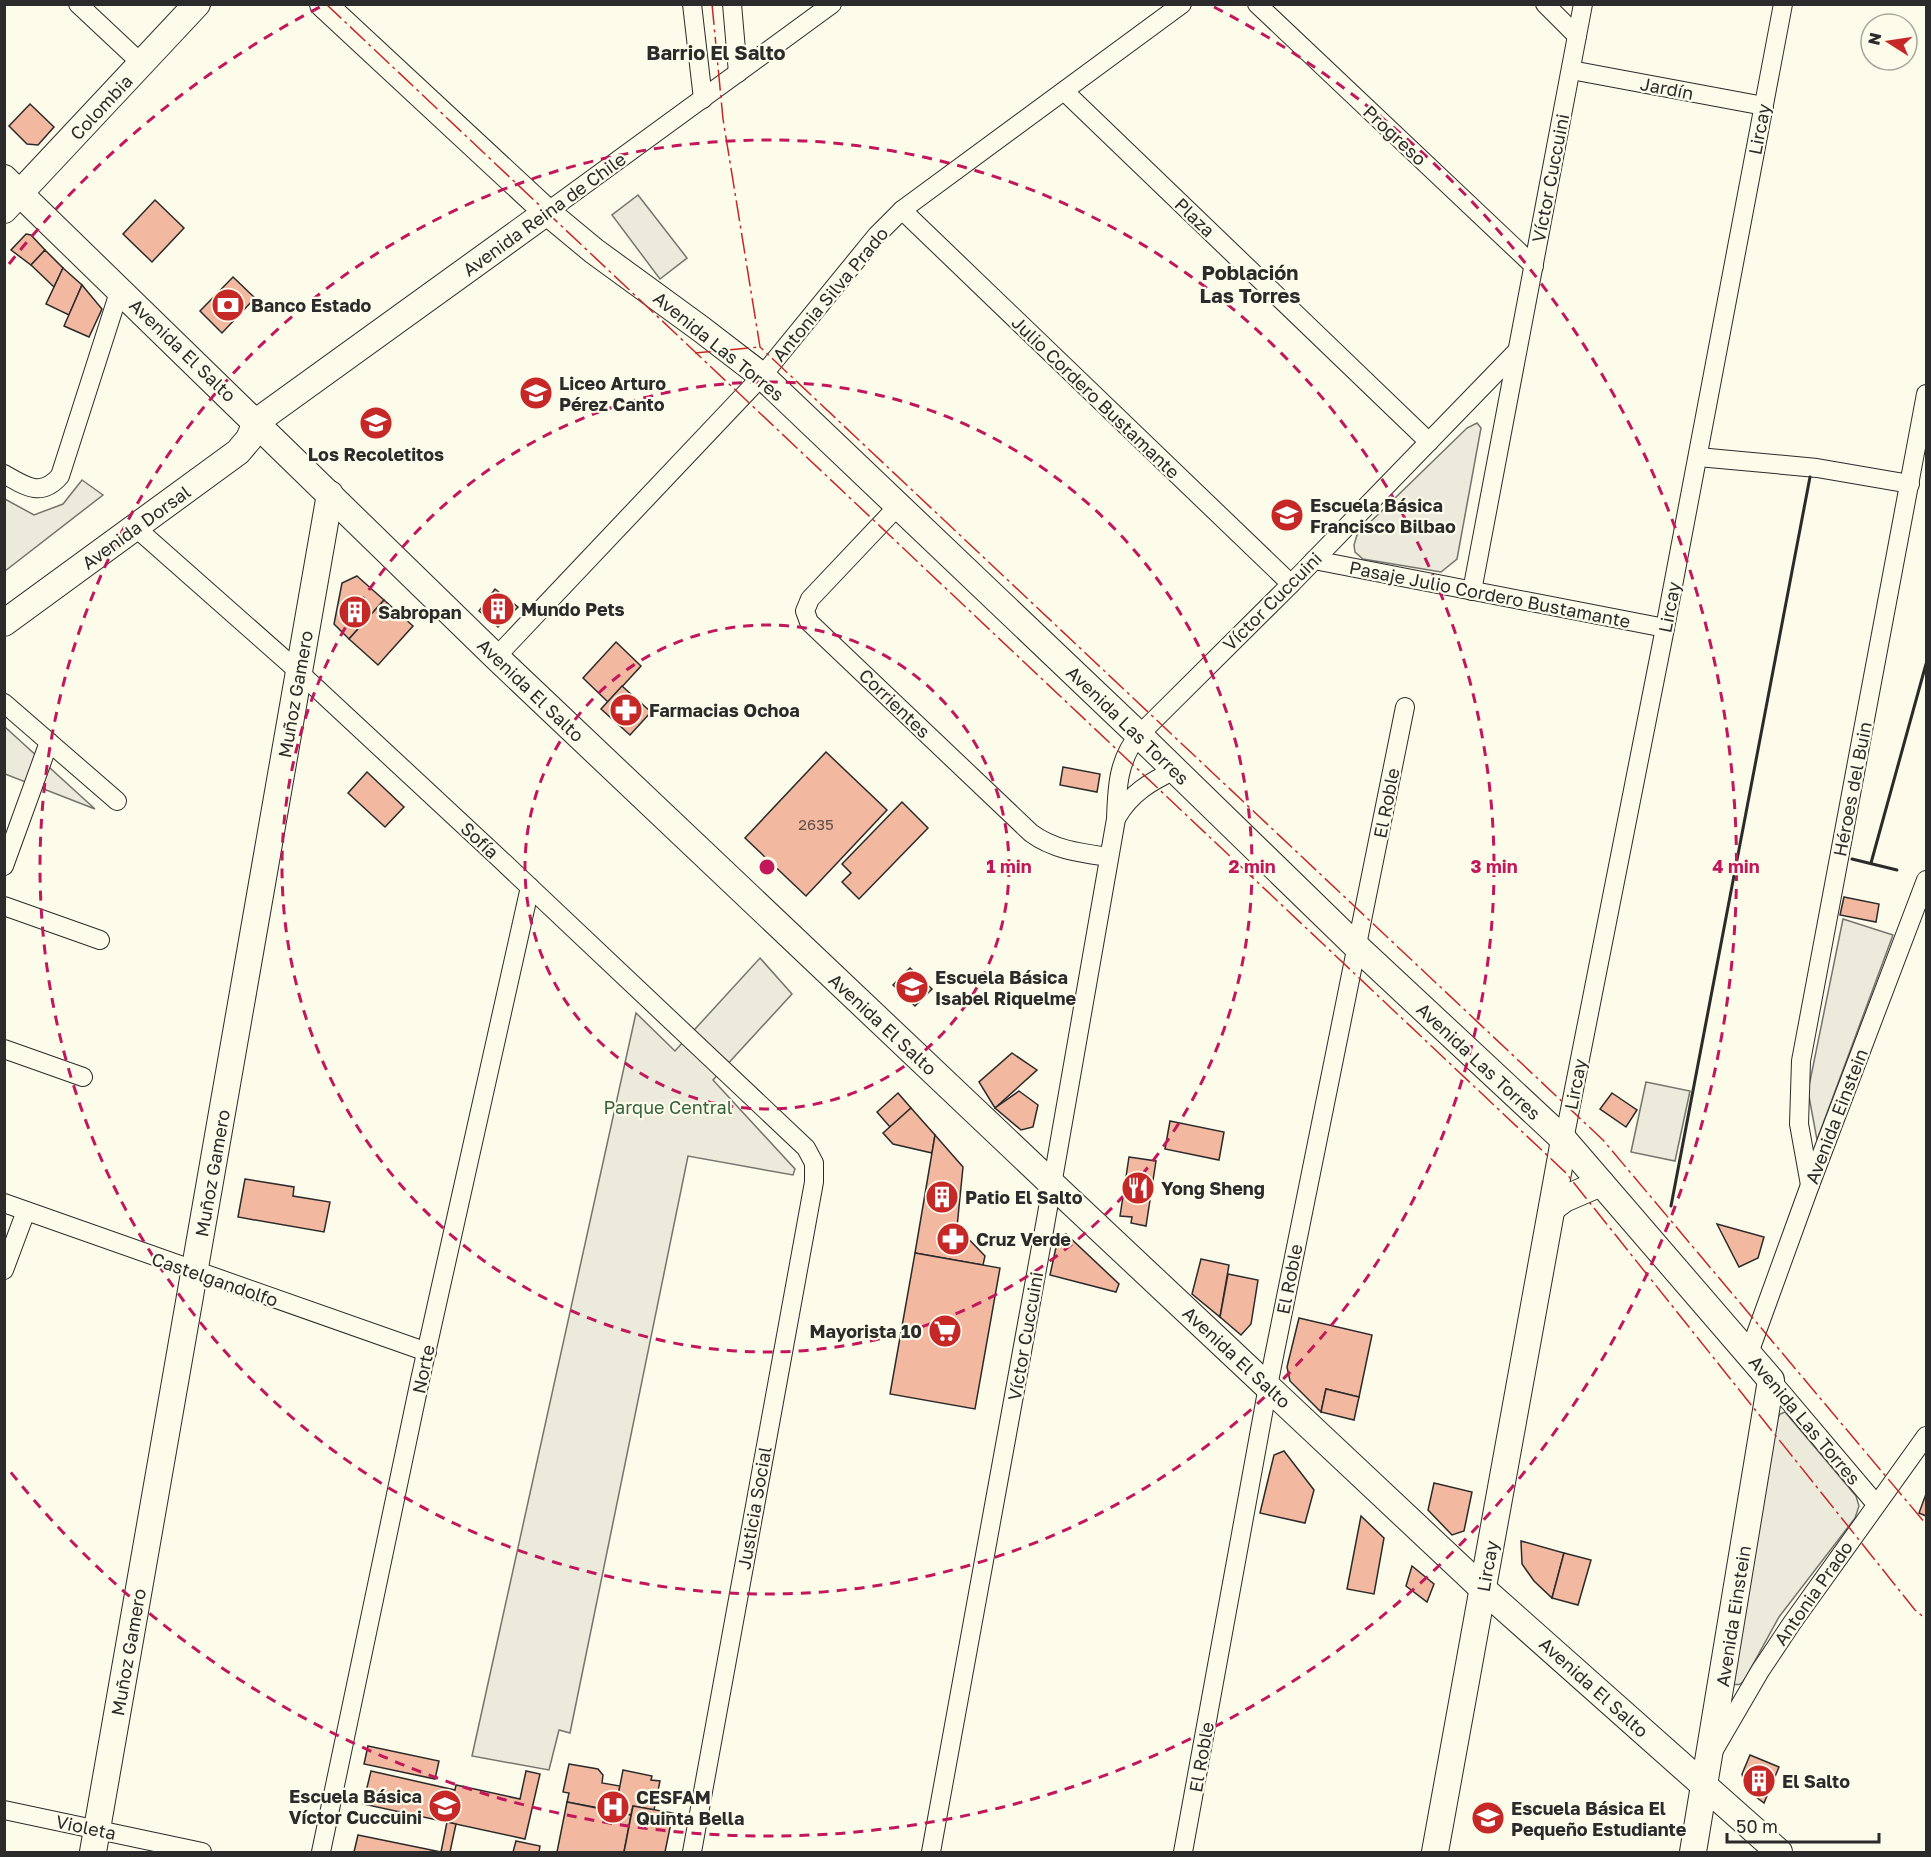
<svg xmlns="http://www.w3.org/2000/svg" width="1931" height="1857" font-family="'Golos Text',sans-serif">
  <rect width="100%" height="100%" fill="#fdfbea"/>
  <g fill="#ecebdb" stroke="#74746e" stroke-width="1.5">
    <polygon points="638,195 687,258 660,279 612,215"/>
    <polygon points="1477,423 1481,428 1457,559 1441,572 1363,559 1355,552 1354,545 1357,535 1467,428"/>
    <polygon points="82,480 103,495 5,571 5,499 34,515 63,504"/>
    <polygon points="5,727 95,809 5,774"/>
    <polygon points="1843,919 1893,935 1817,1140 1808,1091"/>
    <polygon points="760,958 792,994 713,1080 795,1169 793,1175 688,1156 570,1733 559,1730 549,1770 472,1756 636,1013 675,1051"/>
    <polygon points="1646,1082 1690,1091 1675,1161 1631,1152"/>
    <path d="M1785 1412 1856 1496 1859 1506 1855 1518 1779 1617 1746 1677C1742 1683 1741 1686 1733 1684L1777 1419 1780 1414Z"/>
  </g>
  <g fill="#f2b8a0" stroke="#2b2b2b" stroke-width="1.5">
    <polygon points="30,104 54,127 38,145 27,144 9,126"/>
    <polygon points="155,200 184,228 152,262 123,234"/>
    <polygon points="26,234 31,235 45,250 31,265 11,250"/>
    <polygon points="45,250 63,268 54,287 31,265"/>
    <polygon points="63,268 82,285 69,315 46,304"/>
    <polygon points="233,277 255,298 222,333 200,311"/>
    <polygon points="82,285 102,309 89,337 64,326"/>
    <polygon points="357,576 384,600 349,639 334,624 342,583"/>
    <polygon points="495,589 518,607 498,627 479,611"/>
    <polygon points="384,600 413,626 378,665 349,639"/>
    <polygon points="616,642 641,666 608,702 583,678"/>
    <polygon points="622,686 651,712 630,735 601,709"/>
    <polygon points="826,752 887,810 806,896 745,838"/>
    <polygon points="1063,767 1100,774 1097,792 1060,785"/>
    <polygon points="367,772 404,807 385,827 348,793"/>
    <polygon points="902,802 928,828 859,899 842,882 851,873 842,864"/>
    <polygon points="1844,897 1879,904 1876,922 1840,915"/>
    <polygon points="910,968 932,989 915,1006 893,985"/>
    <polygon points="1012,1053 1037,1070 995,1108 979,1082"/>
    <polygon points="1019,1091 1038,1105 1033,1127 1021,1130 995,1108"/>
    <polygon points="898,1093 911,1108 890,1127 877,1112"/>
    <polygon points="1612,1093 1637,1110 1626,1127 1600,1109"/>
    <polygon points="911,1108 935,1135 932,1153 893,1144 883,1133"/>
    <polygon points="1170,1121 1224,1132 1219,1160 1165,1149"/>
    <polygon points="935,1135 963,1167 957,1227 985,1256 983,1265 915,1253"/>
    <polygon points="1129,1157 1156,1161 1146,1226 1131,1223 1132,1217 1120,1216"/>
    <polygon points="245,1179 294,1187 293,1196 330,1202 324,1232 238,1217"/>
    <polygon points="1717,1224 1764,1237 1758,1258 1739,1267"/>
    <polygon points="1066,1234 1119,1284 1116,1292 1050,1275 1058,1238"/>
    <polygon points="915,1253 1000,1268 975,1409 890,1394"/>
    <polygon points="1201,1259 1229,1265 1220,1317 1192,1294"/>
    <polygon points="1228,1274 1258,1280 1251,1324 1241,1335 1220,1317"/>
    <polygon points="1299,1318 1372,1335 1359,1397 1326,1389 1321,1412 1290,1381 1287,1367"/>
    <polygon points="1326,1389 1359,1397 1354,1420 1321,1412"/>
    <polygon points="1284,1451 1314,1490 1305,1523 1260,1513 1274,1455"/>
    <polygon points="1434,1483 1472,1492 1464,1531 1452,1535 1428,1510"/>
    <polygon points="1926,1494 1926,1516 1919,1513"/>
    <polygon points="1361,1516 1384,1538 1374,1594 1347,1589"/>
    <polygon points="1521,1541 1564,1553 1552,1598 1534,1581 1522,1564"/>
    <polygon points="1564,1553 1591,1560 1578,1605 1552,1598"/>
    <polygon points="1412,1566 1434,1584 1427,1602 1406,1586"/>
    <polygon points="368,1746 439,1761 435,1779 364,1764"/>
    <polygon points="1750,1755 1779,1767 1764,1803 1746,1789 1742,1774"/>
    <polygon points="569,1764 598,1769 603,1775 602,1783 620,1786 615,1811 567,1802 569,1793 563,1792"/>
    <polygon points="623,1770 652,1776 651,1780 660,1781 654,1810 633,1806 631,1815 615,1811"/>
    <polygon points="371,1771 455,1790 456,1785 520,1799 526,1771 540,1774 525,1839 363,1804"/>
    <polygon points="567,1802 631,1815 624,1852 557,1852"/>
    <polygon points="633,1806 673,1813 665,1852 624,1852"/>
    <polygon points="447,1822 456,1824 450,1852 441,1852"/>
    <polygon points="358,1835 441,1852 354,1852"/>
    <polygon points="516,1841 540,1846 539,1852 513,1852"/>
  </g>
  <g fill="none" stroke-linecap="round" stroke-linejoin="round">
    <defs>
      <g id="street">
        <polyline points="78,4 142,64"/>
        <polyline points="692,4 703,99"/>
        <polyline points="732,4 738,73"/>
        <polyline points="1257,4 1534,266"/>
        <polyline points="1545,4 1577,36"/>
        <polyline points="1571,70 1764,106"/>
        <polyline points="1064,91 1429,442"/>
        <polyline points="902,210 1291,584"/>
        <polyline points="547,212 832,4"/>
        <polyline points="1698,457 1817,468 1910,484"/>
        <path d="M4 474C25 486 41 498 60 476L120 289"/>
        <path d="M898 506 810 599 805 611 809 622 1031 833C1054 850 1081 853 1109 857"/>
        <polyline points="135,527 299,672 499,858 806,1148 814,1163 814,1182 692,1852"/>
        <polyline points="1314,560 1665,628"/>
        <polyline points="1472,591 1583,4"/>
        <polyline points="496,657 762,376 877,235 902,210 1182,4"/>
        <polyline points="4,703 117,801"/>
        <path d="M1117 817C1131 793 1150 782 1175 770"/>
        <polyline points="4,866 49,742"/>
        <polyline points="4,906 100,940"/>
        <polyline points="4,1049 83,1077"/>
        <polyline points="1564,1140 1665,628 1783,4"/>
        <polyline points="1810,1185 1799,1124 1801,1061 1926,394"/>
        <polyline points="4,1203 427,1352"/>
        <polyline points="4,1270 26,1211"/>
        <polyline points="1749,1353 1810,1185 1926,880"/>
        <polyline points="1771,1380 1876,1504"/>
        <polyline points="1714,1750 1760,1671 1792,1623 1926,1436"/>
        <polyline points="4,1810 202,1852"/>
        <polyline points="321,1852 420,1380 530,887"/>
        <path d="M931 1852 1045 1225 1116 819C1117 788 1118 759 1139 735L1291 584 1517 351"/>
        <polyline points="1183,1852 1268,1386 1405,707"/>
      </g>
      <g id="secondary">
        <polyline points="323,4 547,212 594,251 701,329 762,376 1139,735 1357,947 1564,1140 1771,1380 1693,1852"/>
        <polyline points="4,178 496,657 1052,1184 1483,1589 1779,1852"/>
        <polyline points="4,210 197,4"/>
        <polyline points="256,422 547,212"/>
        <polyline points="4,623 238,452 249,439 256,422"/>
        <polyline points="1552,1208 1564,1199 1601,1183"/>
        <polyline points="93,1852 330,494"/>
        <polyline points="1435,1852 1564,1140"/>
      </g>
    </defs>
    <use href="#street" stroke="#2b2b2b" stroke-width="20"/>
    <use href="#secondary" stroke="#2b2b2b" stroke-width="28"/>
    <use href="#street" stroke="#fdfbea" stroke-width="18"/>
    <use href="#secondary" stroke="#fdfbea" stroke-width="26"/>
    <g stroke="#2b2b2b" stroke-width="3">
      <polyline points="1852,859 1897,870"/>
      <polyline points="1871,863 1926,664"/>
      <polyline points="1671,1206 1810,477"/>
    </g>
    <g stroke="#c62828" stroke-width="1.5" stroke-dasharray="21 4.5 3 4.5" stroke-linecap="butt">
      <polyline points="326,4 1566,1173 1915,1610 1926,1619"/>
      <polyline points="712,4 723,119 760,347 1603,1140 1926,1524"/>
      <polyline points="695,353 760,347"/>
    </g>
  </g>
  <g fill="none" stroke="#c2185b" stroke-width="3" stroke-dasharray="10 8">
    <circle cx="767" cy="867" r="242"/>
    <circle cx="767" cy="867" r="485"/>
    <circle cx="767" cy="867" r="727"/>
    <path d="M9 264A969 969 0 0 1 320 7M1214 7A969 969 0 1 1 9 1470"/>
  </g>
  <defs>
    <symbol id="bank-disc" viewBox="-11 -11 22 22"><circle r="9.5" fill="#c62828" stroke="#fdfbea"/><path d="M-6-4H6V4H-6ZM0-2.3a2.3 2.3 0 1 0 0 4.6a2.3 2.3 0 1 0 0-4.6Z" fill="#fff"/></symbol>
    <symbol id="school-disc" viewBox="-11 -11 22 22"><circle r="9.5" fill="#c62828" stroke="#fdfbea"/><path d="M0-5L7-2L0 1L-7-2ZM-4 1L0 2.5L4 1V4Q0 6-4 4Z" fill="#fff"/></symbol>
    <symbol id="building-disc" viewBox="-11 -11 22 22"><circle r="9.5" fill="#c62828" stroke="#fdfbea"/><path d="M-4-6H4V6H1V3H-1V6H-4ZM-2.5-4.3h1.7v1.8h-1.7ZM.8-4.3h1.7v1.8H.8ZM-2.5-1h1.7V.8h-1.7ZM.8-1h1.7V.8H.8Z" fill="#fff"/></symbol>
    <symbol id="pharmacy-disc" viewBox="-11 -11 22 22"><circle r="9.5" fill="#c62828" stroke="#fdfbea"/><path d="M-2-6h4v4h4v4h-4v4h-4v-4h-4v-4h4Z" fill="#fff"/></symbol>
    <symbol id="restaurant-disc" viewBox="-11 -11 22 22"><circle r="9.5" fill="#c62828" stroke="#fdfbea"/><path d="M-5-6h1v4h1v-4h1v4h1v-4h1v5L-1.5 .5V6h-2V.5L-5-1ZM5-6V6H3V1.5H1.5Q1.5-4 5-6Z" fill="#fff"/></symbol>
    <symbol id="supermarket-disc" viewBox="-11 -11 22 22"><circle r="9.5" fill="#c62828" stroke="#fdfbea"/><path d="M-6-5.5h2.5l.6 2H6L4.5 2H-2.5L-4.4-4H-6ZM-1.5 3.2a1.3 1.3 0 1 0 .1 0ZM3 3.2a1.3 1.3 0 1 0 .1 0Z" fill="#fff"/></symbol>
    <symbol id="hospital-disc" viewBox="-11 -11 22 22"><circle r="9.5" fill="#c62828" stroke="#fdfbea"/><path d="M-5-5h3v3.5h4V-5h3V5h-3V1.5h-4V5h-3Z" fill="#fff"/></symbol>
  </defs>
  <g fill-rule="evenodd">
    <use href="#bank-disc" x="209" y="286" width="38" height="38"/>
    <use href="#school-disc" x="517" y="374" width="38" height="38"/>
    <use href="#school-disc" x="357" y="404" width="38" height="38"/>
    <use href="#school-disc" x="1268" y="496" width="38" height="38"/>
    <use href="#building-disc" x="479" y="590" width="38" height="38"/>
    <use href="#building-disc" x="336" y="593" width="38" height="38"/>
    <use href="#pharmacy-disc" x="607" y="691" width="38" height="38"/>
    <use href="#school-disc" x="893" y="968" width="38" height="38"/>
    <use href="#restaurant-disc" x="1119" y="1169" width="38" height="38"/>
    <use href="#building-disc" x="923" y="1178" width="38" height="38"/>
    <use href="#pharmacy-disc" x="934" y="1220" width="38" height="38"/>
    <use href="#supermarket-disc" x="926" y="1312" width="38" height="38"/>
    <use href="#building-disc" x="1740" y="1762" width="38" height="38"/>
    <use href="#school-disc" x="426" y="1787" width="38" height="38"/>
    <use href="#hospital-disc" x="594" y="1788" width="38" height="38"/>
    <use href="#school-disc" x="1469" y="1799" width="38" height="38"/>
  </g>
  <g text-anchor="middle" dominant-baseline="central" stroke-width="4.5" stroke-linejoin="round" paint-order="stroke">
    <g font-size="15" fill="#5d4e48">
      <text x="816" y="824">2635</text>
    </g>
    <g font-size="18" fill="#2b2b2b" stroke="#fdfbea">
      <text transform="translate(1667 88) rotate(11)">Jardín</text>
      <text transform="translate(101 107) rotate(-47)">Colombia</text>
      <text transform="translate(1759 129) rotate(-79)">Lircay</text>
      <text transform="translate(1395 135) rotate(43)">Progreso</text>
      <text transform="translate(1550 178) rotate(-79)">Víctor Cuccuini</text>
      <text transform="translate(544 214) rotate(-36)">Avenida Reina de Chile</text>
      <text transform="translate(1195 217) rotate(44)">Plaza</text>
      <text transform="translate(830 294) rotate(-50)">Antonia Silva Prado</text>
      <text transform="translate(719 346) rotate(39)">Avenida Las Torres</text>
      <text transform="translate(183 350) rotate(44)">Avenida El Salto</text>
      <text transform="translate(1096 397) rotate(44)">Julio Cordero Bustamante</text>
      <text transform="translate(136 527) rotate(-36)">Avenida Dorsal</text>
      <text transform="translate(1490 594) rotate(11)">Pasaje Julio Cordero Bustamante</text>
      <text transform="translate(1272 601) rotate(-45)">Víctor Cuccuini</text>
      <text transform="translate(1669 607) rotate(-79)">Lircay</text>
      <text transform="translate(531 690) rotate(44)">Avenida El Salto</text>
      <text transform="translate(295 694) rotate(-80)">Muñoz Gamero</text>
      <text transform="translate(895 703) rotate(44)">Corrientes</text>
      <text transform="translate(1128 725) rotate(44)">Avenida Las Torres</text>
      <text transform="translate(1852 789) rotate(-79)">Héroes del Buin</text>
      <text transform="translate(1386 803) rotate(-79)">El Roble</text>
      <text transform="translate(480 840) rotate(43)">Sofía</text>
      <text transform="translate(883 1024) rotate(43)">Avenida El Salto</text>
      <text transform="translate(1479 1061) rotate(43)">Avenida Las Torres</text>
      <text transform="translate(1575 1084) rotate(-79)">Lircay</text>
      <text transform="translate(1836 1116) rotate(-69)">Avenida Einstein</text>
      <text transform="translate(212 1173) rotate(-80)">Muñoz Gamero</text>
      <text transform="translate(215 1279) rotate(19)">Castelgandolfo</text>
      <text transform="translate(1289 1279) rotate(-79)">El Roble</text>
      <text transform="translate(1025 1336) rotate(-80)">Víctor Cuccuini</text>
      <text transform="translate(1237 1357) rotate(43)">Avenida El Salto</text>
      <text transform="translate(423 1369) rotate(-78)">Norte</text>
      <text transform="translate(1805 1420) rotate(50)">Avenida Las Torres</text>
      <text transform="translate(754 1508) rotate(-80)">Justicia Social</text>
      <text transform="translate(1487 1566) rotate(-80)">Lircay</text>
      <text transform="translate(1813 1593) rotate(-55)">Antonia Prado</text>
      <text transform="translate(1733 1616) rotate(-81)">Avenida Einstein</text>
      <text transform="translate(128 1652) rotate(-80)">Muñoz Gamero</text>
      <text transform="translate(1594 1687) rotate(42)">Avenida El Salto</text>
      <text transform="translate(1201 1757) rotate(-80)">El Roble</text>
      <text transform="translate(86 1827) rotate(12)">Violeta</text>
    </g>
    <g font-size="18" font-weight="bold" fill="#2b2b2b" stroke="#fdfbea" text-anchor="start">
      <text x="251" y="305">Banco Estado</text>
      <text x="559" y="383">Liceo Arturo<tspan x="559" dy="21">Pérez Canto</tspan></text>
      <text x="376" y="454" text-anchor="middle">Los Recoletitos</text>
      <text x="1310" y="505">Escuela Básica<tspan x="1310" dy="21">Francisco Bilbao</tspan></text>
      <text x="521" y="609">Mundo Pets</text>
      <text x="378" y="612">Sabropan</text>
      <text x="649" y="710">Farmacias Ochoa</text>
      <text x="935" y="977">Escuela Básica<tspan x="935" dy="21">Isabel Riquelme</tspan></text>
      <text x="1161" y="1188">Yong Sheng</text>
      <text x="965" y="1197">Patio El Salto</text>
      <text x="976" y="1239">Cruz Verde</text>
      <text x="922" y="1331" text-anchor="end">Mayorista 10</text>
      <text x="1782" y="1781">El Salto</text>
      <text x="422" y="1796" text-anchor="end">Escuela Básica<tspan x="422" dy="21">Víctor Cuccuini</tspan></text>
      <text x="636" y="1797">CESFAM<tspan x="636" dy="21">Quinta Bella</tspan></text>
      <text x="1511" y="1808">Escuela Básica El<tspan x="1511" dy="21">Pequeño Estudiante</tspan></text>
    </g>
    <g font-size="18" fill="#34623c" stroke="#fdfbea">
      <text x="668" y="1107">Parque Central</text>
    </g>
    <g font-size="20" font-weight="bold" fill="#2b2b2b" stroke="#fdfbea">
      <text x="716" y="52">Barrio El Salto</text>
      <text x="1250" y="272">Población<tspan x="1250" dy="23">Las Torres</tspan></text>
    </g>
  </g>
  <circle cx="767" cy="867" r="9" fill="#c2185b" stroke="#fdfbea" stroke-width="3"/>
  <g font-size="18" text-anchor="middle" font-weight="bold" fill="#c2185b" stroke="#fdfbea" stroke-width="4.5" stroke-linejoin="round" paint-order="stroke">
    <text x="1009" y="873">1 min</text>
    <text x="1252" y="873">2 min</text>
    <text x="1494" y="873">3 min</text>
    <text x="1736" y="873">4 min</text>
  </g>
  <rect width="1931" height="1857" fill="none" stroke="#2b2b2b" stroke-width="12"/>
  <g transform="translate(1889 42) rotate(282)"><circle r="28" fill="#fdfbea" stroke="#a9a89e" stroke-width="1.5"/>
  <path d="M0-4.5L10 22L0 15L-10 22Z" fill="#c62828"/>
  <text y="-9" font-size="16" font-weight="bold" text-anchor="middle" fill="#2b2b2b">N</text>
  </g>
  <path d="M1727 1833v9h152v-9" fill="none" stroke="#2b2b2b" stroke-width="3"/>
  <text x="1736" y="1833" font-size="18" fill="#2b2b2b" stroke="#fdfbea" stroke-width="4.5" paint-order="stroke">50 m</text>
</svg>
